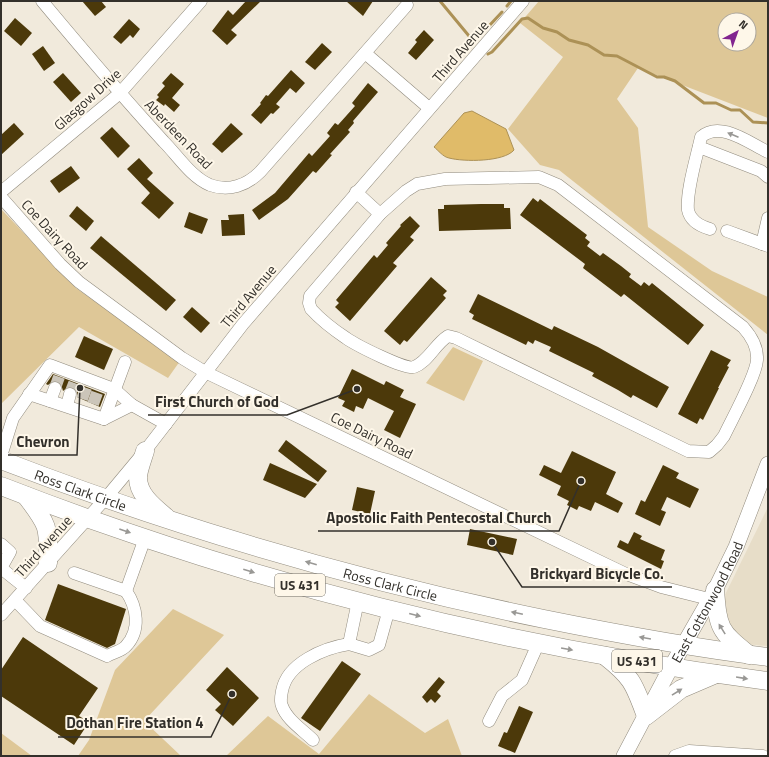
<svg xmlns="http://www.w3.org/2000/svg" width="769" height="757" font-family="'Titillium Web',sans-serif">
  <rect width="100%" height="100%" fill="#f1eadc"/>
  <polygon fill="#e7ddc8" points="768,507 768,646 745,644 735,636 721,603"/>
  <g fill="#dec797" fill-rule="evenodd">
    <path d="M539 1H768V118L638 68 617 99 638 128 648 227 712 271 768 297V335L559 170 540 165 508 129 563 57 520 23ZM725 20H749V44H725Z"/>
    <polygon points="1,209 76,288 180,361 168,378 79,327 1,404"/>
    <polygon points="453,347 483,361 464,401 426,383"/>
    <polygon points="173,609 224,635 144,721 181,756 78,756 89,740 115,670"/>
    <polygon points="369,694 425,733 448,719 462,756 226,756 268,716 319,754"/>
    <polygon points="1,733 32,756 1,756"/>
  </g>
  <path fill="#e0bb69" stroke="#ac9156" d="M472 111 506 129 514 150C504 162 464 162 449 158 443 157 438 150 434 147L464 113Z"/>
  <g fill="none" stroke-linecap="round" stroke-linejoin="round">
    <g stroke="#ac9156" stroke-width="3">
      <polyline points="440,1 474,42 502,12"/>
      <polyline points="507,6 511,1"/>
      <polyline points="488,54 492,52 522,19 528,18 543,28 557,32 569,40 588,45 604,55 617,56 657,77 664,77 675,81 704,103 716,103 731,110 740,110 753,122 768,123"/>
    </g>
  </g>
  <g fill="#4c390a">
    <polygon points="82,1 101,1 106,7 95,16"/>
    <polygon points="246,1 261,1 231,30 237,35 227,45 212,31 228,10 233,15"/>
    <polygon points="346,1 373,1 363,16"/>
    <polygon points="15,18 32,33 21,46 4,31"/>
    <polygon points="129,19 140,29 133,38 130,35 121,44 113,37"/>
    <polygon points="424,30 434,40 416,60 408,53 417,42 415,40"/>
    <polygon points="322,43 332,52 315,70 305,62"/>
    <polygon points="43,46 55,63 44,71 32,54"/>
    <polygon points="291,70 305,83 296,93 290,88 276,104 280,107 273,114 271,113 261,124 251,115 261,104 260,103 266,95 268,96"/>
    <polygon points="63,73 81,93 71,102 53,82"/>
    <polygon points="171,73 184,84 172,98 180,105 174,112 165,104 164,106 156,100 159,97 157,95 165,86 162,83"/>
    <polygon points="368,83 378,92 353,121 354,123 348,130 350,132 330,154 332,155 316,173 313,171 288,199 259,220 252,210 275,193 309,153 312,156 330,136 327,133 335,123 338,125 355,106 352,103"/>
    <polygon points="14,123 24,134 1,155 1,135"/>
    <polygon points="231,123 243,134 222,153 212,144"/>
    <polygon points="112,127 130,146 118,158 100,138"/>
    <polygon points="139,158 153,173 147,179 174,203 159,219 141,203 150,193 127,169"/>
    <polygon points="71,166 80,178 59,193 50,181"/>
    <polygon points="533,198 538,202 540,199 587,235 585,238 590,242 587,246 600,256 603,253 621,266 631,274 629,277 641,286 644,282 649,286 652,283 704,325 688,345 624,294 621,297 583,268 585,264 520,215"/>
    <polygon points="481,204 504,204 504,208 510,208 511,229 439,231 438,209 444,209 444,205"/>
    <polygon points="77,206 94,221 86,231 69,216"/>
    <polygon points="189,212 208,219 202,234 184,227"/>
    <polygon points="244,214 245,235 222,236 221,220 229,220 228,215"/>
    <polygon points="410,216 420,226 410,237 414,240 393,263 397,266 350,321 335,307 339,303 336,300 374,255 377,258 388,245 386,243 401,226 400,225"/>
    <polygon points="101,236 176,300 166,311 90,248"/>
    <polygon points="431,277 447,291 443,295 446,298 407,342 404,340 400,345 384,331"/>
    <polygon points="478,294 552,330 554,326 598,347 669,387 657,408 633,395 631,398 618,390 592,376 594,373 549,351 551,347 535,340 533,344 528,341 526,345 472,319 474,315 469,312"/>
    <polygon points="192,307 210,323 201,333 183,317"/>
    <polygon points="84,336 113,349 104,370 75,357"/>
    <polygon points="711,350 731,360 727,366 729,367 718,388 719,388 703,420 700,418 697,424 678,414"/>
    <polygon points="352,369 384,385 386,381 404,390 400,397 416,404 400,438 384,430 394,411 368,398 363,409 356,406 354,412 342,406 345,401 338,398"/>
    <polygon points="53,374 105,394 100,407 77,397 77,392 72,387 68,387 63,391 61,384 58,381 53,381 48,385 46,384"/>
    <polygon points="286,440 327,471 318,482 278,451"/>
    <polygon points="572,451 616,472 606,494 623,503 618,513 595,502 591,511 579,506 577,510 567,505 569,501 557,495 561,486 539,475 544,465 561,473"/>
    <polygon points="270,463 317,484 305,498 263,480"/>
    <polygon points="663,465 679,473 676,478 699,489 690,508 667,497 661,510 666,512 660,526 635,514 641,500 645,502"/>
    <polygon points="357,487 375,491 370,514 352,510"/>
    <polygon points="470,529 517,539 513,555 467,545"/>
    <polygon points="634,532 642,536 640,539 665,550 661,560 664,561 661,569 617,547 620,540 628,544"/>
    <polygon points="58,584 126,609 115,644 107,648 45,620"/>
    <polygon points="23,637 98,688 79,716 89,722 74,745 1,696 1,670"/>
    <polygon points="342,661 361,674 320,731 301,718"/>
    <polygon points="227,667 259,698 233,726 215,710 221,704 206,690"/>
    <polygon points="439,677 445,682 437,692 441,696 435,703 431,699 427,703 422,697"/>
    <polygon points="519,706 533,712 515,753 498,746 504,732 507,733"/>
  </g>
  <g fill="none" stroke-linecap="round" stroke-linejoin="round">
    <g stroke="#cbc5b9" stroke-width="12" stroke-dasharray="12 6" stroke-linecap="butt">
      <polyline points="55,388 60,374"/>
      <polyline points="70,394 75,381"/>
      <polyline points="82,399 87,385"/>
      <polyline points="93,404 98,390"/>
    </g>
    <defs>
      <g id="minor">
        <path d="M42 1C82 49 122 96 164 142 178 156 191 177 210 185 229 192 247 185 260 172L407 5"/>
        <polyline points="365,53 429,108"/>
        <polyline points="699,147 761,171 768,177"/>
        <path d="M539 177 558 185 743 327C752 337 758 347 757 360 756 376 732 419 724 436L717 445 709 452 688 451 456 338 448 336C435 344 428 362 414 367 405 370 356 345 346 338 334 330 321 320 311 309L309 303 310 296 380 214 406 191 417 184 445 179Z"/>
        <polyline points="1,192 120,93 201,1"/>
        <polyline points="356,192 380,214"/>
        <polyline points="1,197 60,264 79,282 182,358 205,372 626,574 661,587 709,599"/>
        <path d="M710 229C700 226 690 220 688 210 686 191 697 156 701 137 720 120 749 143 768 152"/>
        <polyline points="727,231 768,246"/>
        <polyline points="762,244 768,218"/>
        <polyline points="29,394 104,419 132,405"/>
        <polyline points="50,401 55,388"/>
        <polyline points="67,406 70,394"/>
        <polyline points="104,419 125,362"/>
        <polyline points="1,456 13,418 50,365 114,389 132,405 166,424"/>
        <polyline points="1,544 10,552 1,568 26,588"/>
        <polyline points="74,573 126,591 145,538"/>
        <path d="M15 600 40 626 107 656C112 653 122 651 126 646 141 630 137 607 126 591"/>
        <polyline points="358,601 349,644 369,650 379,645 389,609"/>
        <polyline points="1,615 105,499 145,451 243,324 523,1"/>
        <polyline points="489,721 502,696 522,680 538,644"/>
        <path d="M313 740C303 730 287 720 282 706 280 702 281 696 282 691 287 663 324 648 349 644"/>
        <polyline points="675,756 689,751 763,756"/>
      </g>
      <g id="major">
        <path id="s1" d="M624 756 671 667 715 590 736 547 768 464"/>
      </g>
      <g id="highway">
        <path d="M145 451C143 458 139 468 138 476 137 494 154 507 166 517"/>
        <path id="s2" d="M1 460C177 528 359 581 544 619 618 634 693 648 768 657"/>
        <path d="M1 486C247 582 507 647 768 681"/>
        <path d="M26 496C48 525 49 526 48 563"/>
        <path d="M715 590C718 628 719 631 749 655"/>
        <path d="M605 656C633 678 634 684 646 716L681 689 716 674"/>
      </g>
    </defs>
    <use href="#minor" stroke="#918b7e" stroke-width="13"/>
    <use href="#major" stroke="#918b7e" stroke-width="16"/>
    <use href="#highway" stroke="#918b7e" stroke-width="19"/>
    <use href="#minor" stroke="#fff" stroke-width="12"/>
    <use href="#major" stroke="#fff" stroke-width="15"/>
    <use href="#highway" stroke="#fff" stroke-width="18"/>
  </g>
  <defs><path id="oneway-solid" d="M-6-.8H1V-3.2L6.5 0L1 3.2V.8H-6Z"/></defs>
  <g fill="#999895">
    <use href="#oneway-solid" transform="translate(733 135) rotate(-157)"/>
    <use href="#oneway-solid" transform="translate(125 531) rotate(19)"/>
    <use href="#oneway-solid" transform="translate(311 563) rotate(-164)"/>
    <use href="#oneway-solid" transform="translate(249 571) rotate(17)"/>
    <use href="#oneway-solid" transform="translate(517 613) rotate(-168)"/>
    <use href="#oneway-solid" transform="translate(415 615) rotate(14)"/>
    <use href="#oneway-solid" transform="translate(722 629) rotate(-122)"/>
    <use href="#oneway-solid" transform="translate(645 638) rotate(-170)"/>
    <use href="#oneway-solid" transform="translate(567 649) rotate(10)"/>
    <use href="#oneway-solid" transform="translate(742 678) rotate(9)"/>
    <use href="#oneway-solid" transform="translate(677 692) rotate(-32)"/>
  </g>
  <g text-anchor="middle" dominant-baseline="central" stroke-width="4" stroke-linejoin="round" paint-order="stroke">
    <g fill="#fef7e9" stroke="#706c64" stroke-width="1">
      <rect x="275" y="574" width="50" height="22" rx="3"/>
      <rect x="612" y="650" width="50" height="22" rx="3"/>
    </g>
    <g font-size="13" font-weight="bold" fill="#33302b">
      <text x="300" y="585">US 431</text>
      <text x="637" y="661">US 431</text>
    </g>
    <g font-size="14" fill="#33302b" stroke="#fef7e9">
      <text transform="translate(460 51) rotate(-49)">Third Avenue</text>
      <text transform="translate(87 99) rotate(-42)">Glasgow Drive</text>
      <text transform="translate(179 134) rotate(46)">Aberdeen Road</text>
      <text transform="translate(55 234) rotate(47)">Coe Dairy Road</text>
      <text transform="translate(248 296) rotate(-50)">Third Avenue</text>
      <text transform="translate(372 435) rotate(26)">Coe Dairy Road</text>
      <text stroke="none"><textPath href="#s2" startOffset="85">Ross Clark Circle</textPath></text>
      <text transform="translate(43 546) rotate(-48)">Third Avenue</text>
      <text stroke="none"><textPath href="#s2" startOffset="409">Ross Clark Circle</textPath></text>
      <text stroke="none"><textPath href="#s1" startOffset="175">East Cottonwood Road</textPath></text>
    </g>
  </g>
  <path fill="none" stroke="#33302b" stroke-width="1.5" d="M357 389L287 415H148M80 388L77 455H8M581 481L559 531H318M492 542L522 587H672M232 694L211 737H58"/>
  <g fill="#33302b" stroke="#fef7e9" stroke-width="1.5">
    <circle cx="357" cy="389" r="4"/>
    <circle cx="80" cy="388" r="4"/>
    <circle cx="581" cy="481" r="4"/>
    <circle cx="492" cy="542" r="4"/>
    <circle cx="232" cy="694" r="4"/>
  </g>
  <g font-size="15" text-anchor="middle" font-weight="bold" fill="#33302b" stroke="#fef7e9" stroke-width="4" stroke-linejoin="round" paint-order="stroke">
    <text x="217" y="407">First Church of God</text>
    <text x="43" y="447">Chevron</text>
    <text x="439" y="523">Apostolic Faith Pentecostal Church</text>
    <text x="597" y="579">Brickyard Bicycle Co.</text>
    <text x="135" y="728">Dothan Fire Station 4</text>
  </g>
  <rect width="769" height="757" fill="none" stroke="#33302b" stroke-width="4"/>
  <g transform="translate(737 32) rotate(41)"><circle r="19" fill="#fef7e9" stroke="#ada79d"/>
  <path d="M0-3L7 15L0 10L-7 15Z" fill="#82248f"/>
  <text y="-6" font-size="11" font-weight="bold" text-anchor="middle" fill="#33302b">N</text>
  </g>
</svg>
